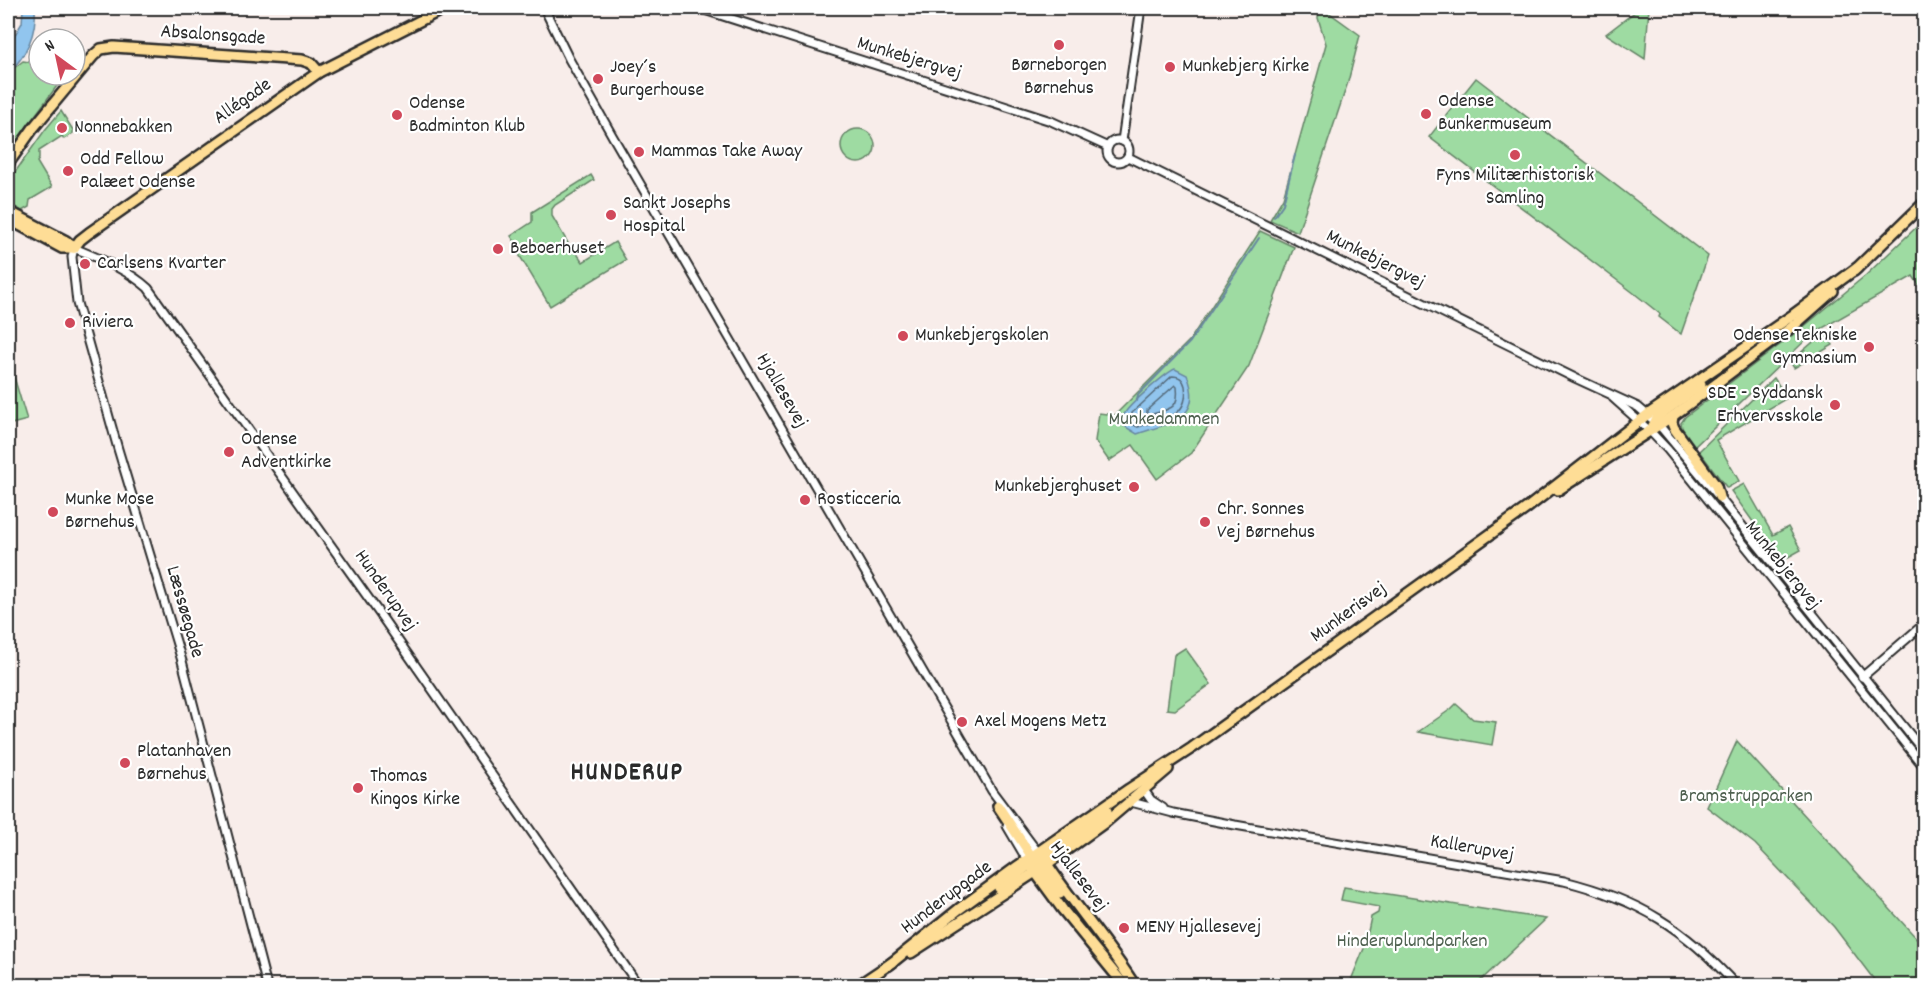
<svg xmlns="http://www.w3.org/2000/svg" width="1932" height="993" font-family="Dekko,sans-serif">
  <rect width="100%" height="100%" fill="#f8edea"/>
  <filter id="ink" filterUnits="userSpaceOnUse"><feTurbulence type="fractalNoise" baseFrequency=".0167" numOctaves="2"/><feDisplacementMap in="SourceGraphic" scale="12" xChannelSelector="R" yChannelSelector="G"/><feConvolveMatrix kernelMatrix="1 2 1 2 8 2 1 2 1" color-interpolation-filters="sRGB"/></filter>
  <g filter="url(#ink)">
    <g fill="#9edba2" stroke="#648366" stroke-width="1.5">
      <polygon points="1319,8 1328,12 1360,35 1348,82 1298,232 1270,220 1283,198 1326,44 1318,18"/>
      <polygon points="1640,8 1649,8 1645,59 1606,34"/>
      <polygon points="23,61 29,62 39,68 39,75 52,75 60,79 62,79 8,152 8,73"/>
      <polygon points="1476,78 1708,256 1681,334 1659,317 1660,314 1635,294 1429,137"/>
      <polygon points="61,111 73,130 73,133 64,139 62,136 39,151 39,159 37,162 52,187 30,200 29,207 22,211 8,203 8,182 45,130"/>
      <circle cx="858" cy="146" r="17"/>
      <polygon points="591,175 594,180 555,205 552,209 552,216 572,250 578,255 583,262 615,242 626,260 550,306 518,253 521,251 511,236 532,222 532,212"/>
      <polygon points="1924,220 1924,288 1922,290 1913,276 1812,334 1695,446 1682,428 1681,423 1685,417 1802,328 1866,275"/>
      <polygon points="1260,231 1294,247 1249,366 1191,453 1157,479 1133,445 1109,461 1095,441 1099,413 1115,415 1190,340"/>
      <polygon points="1826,331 1833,345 1794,368 1790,362"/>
      <polygon points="14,377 27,420 8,425 8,380"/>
      <polygon points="1774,378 1787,398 1716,440 1739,481 1727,488 1699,451"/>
      <polygon points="1744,484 1773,535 1788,527 1801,550 1781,561 1731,491"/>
      <polygon points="1185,648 1211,684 1175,710 1167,709 1174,655"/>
      <polygon points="1456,704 1473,719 1496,722 1492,745 1418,732 1451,709"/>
      <polygon points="1737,741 1920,942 1924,938 1924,985 1878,985 1834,927 1755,844 1707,807"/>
      <polygon points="1344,887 1546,919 1476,985 1349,985 1365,946 1371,917 1378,913 1379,907 1341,900"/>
    </g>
    <g fill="#91c5ee" stroke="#6887a0" stroke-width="1.5">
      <path d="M23 8H35C37 33 26 57 8 73V46L22 23Z"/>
      <path d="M1175 369 1187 375C1205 419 1169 423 1137 434L1124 426C1122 421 1122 418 1125 413 1129 405 1167 372 1175 369Z"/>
    </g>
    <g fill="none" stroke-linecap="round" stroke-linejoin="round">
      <g stroke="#546979" stroke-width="1.5">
        <path d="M1172 376C1180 376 1183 379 1185 386 1190 418 1162 419 1138 427L1130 423 1129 420 1132 413Z"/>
        <path d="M1175 385 1177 387C1180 410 1168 409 1150 415L1147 414V410Z"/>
      </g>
      <g stroke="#6887a0" stroke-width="2">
        <polyline points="1274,217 1283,204 1295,155"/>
        <polyline points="1137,401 1138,395 1190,342 1259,238"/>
      </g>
      <defs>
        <g id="minor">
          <polyline points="544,8 569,59 613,137 992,791 1040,855"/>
          <polyline points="698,8 1051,121 1108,147"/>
          <circle cx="1118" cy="151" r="11"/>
          <polyline points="1122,141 1141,8"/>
          <polyline points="1128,157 1575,378 1638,407 1659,425 1719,497 1924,752"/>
          <polyline points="1613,398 1650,431 1668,450 1924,767"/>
          <polyline points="1862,677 1924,624"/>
          <polyline points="1144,790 1151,800 1163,808"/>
          <path d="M1131 802 1173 813 1235 825 1564 881C1640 900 1684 928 1737 986"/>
          <polyline points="1007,826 1027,860"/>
          <path d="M267 986 182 661 118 449 77 303 72 257 74 248C100 259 127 269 148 288L379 613 639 986"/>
        </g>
        <g id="major">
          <polyline points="8,164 34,127 93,56 101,49 114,47 302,60 311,63 319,72"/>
          <polyline points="8,211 66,241 74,248"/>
          <polyline points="14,222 62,248 74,248"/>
          <polyline points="74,248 80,240 89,233 319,72 445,8"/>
          <polyline points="1854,271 1924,203"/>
          <polyline points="1673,416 1672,423 1674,428 1716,486 1719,497"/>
          <polyline points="1650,431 1658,416 1701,385"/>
          <polyline points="1558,490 1673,416 1797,323 1833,291"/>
          <polyline points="998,806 1034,860"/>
          <path d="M1047 864C1075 906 1108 943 1135 986"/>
          <polyline points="1037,865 1060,893"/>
          <polyline points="1033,869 1063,910 1125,986"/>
          <polyline points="1035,873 1035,866 1039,861 1107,811"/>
          <polyline points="999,888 1036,860"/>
          <polyline points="911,953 1040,869 1108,820 1168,769"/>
          <polyline points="889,965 959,909 1018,866 1129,789 1192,748 1527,508 1647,415 1793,315 1857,268"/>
          <polyline points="857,986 893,962"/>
        </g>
      </defs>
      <use href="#minor" stroke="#2b2b2b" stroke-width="11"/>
      <use href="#major" stroke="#2b2b2b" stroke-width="14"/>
      <use href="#minor" stroke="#fff" stroke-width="7"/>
      <use href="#major" stroke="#fedd96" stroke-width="9"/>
    </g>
  </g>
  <g fill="#d1495b" stroke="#fff" stroke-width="2">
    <circle cx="1059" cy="45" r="6"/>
    <circle cx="1170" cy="67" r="6"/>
    <circle cx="598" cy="79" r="6"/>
    <circle cx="1426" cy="114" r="6"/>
    <circle cx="397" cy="115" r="6"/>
    <circle cx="62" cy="128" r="6"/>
    <circle cx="639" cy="152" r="6"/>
    <circle cx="1515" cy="155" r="6"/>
    <circle cx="68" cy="171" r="6"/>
    <circle cx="611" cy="215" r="6"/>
    <circle cx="498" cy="249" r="6"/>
    <circle cx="85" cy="264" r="6"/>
    <circle cx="70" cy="323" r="6"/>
    <circle cx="903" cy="336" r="6"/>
    <circle cx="1869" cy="347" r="6"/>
    <circle cx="1835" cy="405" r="6"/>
    <circle cx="229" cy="452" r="6"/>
    <circle cx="1134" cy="487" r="6"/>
    <circle cx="805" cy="500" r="6"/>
    <circle cx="53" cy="512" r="6"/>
    <circle cx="1205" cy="522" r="6"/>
    <circle cx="962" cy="722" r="6"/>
    <circle cx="125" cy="763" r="6"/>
    <circle cx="358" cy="788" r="6"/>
    <circle cx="1124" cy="928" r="6"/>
  </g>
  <g text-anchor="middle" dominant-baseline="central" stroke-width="4.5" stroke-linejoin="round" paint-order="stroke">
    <g font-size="20" fill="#2b2b2b" stroke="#fff">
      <text transform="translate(213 36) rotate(4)">Absalonsgade</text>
      <text transform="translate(909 59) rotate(17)">Munkebjergvej</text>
      <text transform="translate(243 102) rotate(-35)">Allégade</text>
      <text transform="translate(1375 260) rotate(27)">Munkebjergvej</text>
      <text transform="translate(781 391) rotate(60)">Hjallesevej</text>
      <text transform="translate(1782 566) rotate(51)">Munkebjergvej</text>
      <text transform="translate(385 591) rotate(55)">Hunderupvej</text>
      <text transform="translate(184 612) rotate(74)">Læssøegade</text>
      <text transform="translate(1349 613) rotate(-36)">Munkerisvej</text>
      <text transform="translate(1472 849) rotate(10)">Kallerupvej</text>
      <text transform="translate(1078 877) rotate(53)">Hjallesevej</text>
      <text transform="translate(947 898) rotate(-37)">Hunderupgade</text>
    </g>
    <g font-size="20" fill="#2b2b2b" stroke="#fff" text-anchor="start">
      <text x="1059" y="66" text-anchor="middle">Børneborgen<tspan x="1059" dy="23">Børnehus</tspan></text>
      <text x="1182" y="67">Munkebjerg Kirke</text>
      <text x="610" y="68">Joey´s<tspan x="610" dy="23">Burgerhouse</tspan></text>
      <text x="1438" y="102">Odense<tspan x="1438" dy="23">Bunkermuseum</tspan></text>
      <text x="409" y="104">Odense<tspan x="409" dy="23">Badminton Klub</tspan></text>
      <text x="74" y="128">Nonnebakken</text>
      <text x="651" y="152">Mammas Take Away</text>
      <text x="80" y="160">Odd Fellow<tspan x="80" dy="23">Palæet Odense</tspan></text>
      <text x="1515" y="176" text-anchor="middle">Fyns Militærhistorisk<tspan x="1515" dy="23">Samling</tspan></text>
      <text x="623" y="204">Sankt Josephs<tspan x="623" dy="23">Hospital</tspan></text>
      <text x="510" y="249">Beboerhuset</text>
      <text x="97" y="264">Carlsens Kvarter</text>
      <text x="82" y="323">Riviera</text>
      <text x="915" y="336">Munkebjergskolen</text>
      <text x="1857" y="336" text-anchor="end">Odense Tekniske<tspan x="1857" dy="23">Gymnasium</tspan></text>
      <text x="1823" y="394" text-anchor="end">SDE - Syddansk<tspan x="1823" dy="23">Erhvervsskole</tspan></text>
      <text x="241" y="440">Odense<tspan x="241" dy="23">Adventkirke</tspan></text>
      <text x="1122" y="487" text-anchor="end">Munkebjerghuset</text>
      <text x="65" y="500">Munke Mose<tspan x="65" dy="23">Børnehus</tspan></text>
      <text x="817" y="500">Rosticceria</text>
      <text x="1217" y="510">Chr. Sonnes<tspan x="1217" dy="23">Vej Børnehus</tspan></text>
      <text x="974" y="722">Axel Mogens Metz</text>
      <text x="137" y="752">Platanhaven<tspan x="137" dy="23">Børnehus</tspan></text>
      <text x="370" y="777">Thomas<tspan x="370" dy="23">Kingos Kirke</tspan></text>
      <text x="1136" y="928">MENY Hjallesevej</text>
    </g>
    <g font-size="20" fill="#4e604f" stroke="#fff">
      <text x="1164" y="420">Munkedammen</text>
      <text x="1746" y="797">Bramstrupparken</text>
      <text x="1412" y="942">Hinderuplundparken</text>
    </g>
    <g font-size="26" font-weight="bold" letter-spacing="1.5" fill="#2b2b2b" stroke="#fff">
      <text x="627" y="773">HUNDERUP</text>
    </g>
  </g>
  <rect width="1932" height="993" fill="none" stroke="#fff" stroke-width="30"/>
  <rect x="15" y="15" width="1902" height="963" fill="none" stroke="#2b2b2b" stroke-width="2" filter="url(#ink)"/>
  <g transform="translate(57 57) rotate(327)"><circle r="28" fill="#ffffff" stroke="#aaaaaa" stroke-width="1.5"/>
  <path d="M0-4.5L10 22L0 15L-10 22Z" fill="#d1495b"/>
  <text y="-9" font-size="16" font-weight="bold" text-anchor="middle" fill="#2b2b2b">N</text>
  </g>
</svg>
